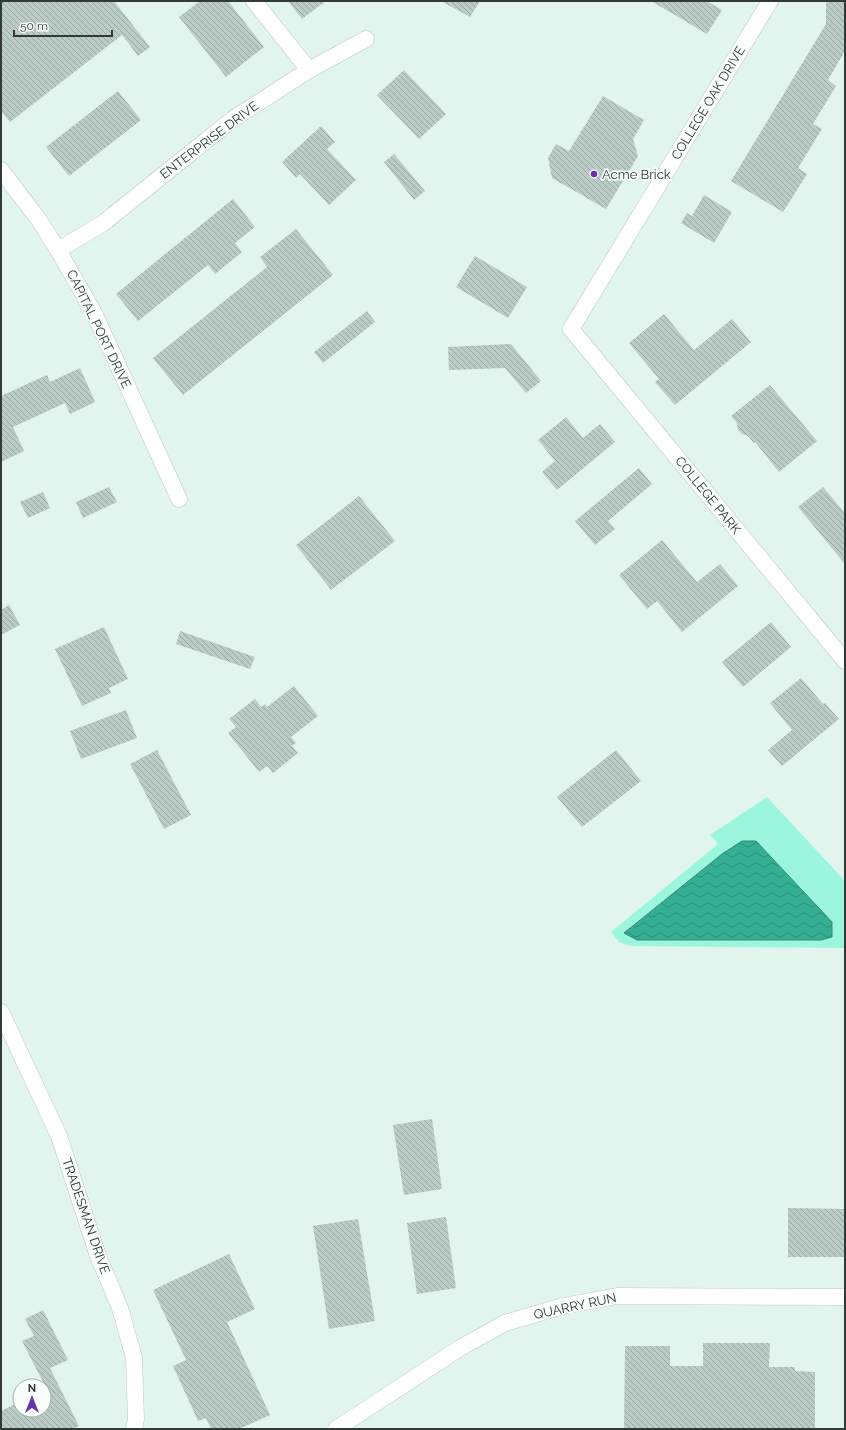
<svg xmlns="http://www.w3.org/2000/svg" width="846" height="1430" font-family="Raleway,sans-serif">
  <defs>
    <pattern id="water-waves" width="16" height="10" patternUnits="userSpaceOnUse"><rect width="16" height="10" fill="#34af93"/><path d="M0 5q4-4 8 0t8 0" fill="none" stroke="#2d8f79"/></pattern>
    <pattern id="building-back-hatch" width="6" height="6" patternUnits="userSpaceOnUse"><rect width="6" height="6" fill="#bbccc7"/><path d="M-1 5l2 2M0 0l6 6M5-1l2 2" fill="none" stroke="#99a7a2"/></pattern>
  </defs>
  <rect width="100%" height="100%" fill="#e2f4ee"/>
  <polygon fill="#9cf6dd" points="767,797 845,881 845,948 630,946 619,942 611,932 718,844 710,835"/>
  <polygon fill="url(#water-waves)" stroke="#338c77" points="742,841 756,841 832,922 832,937 821,940 637,940 624,933 722,854"/>
  <g fill="url(#building-back-hatch)">
    <polygon points="1,1 114,1 150,47 138,56 122,35 10,122 1,111"/>
    <polygon points="200,1 228,1 264,47 226,77 179,17"/>
    <polygon points="288,1 326,1 302,19"/>
    <polygon points="441,1 480,1 470,17"/>
    <polygon points="651,1 707,1 722,10 707,34"/>
    <polygon points="826,1 845,1 845,51 828,80 836,86 813,124 822,129 798,168 807,174 783,212 731,181 826,24"/>
    <polygon points="404,70 446,114 419,139 377,95"/>
    <polygon points="118,91 141,120 69,176 46,147"/>
    <polygon points="603,96 644,120 633,139 638,156 606,209 552,178 548,158 556,144 569,151"/>
    <polygon points="321,126 335,142 327,149 356,180 329,205 300,174 296,178 282,162"/>
    <polygon points="394,154 425,191 414,200 384,162"/>
    <polygon points="704,195 732,212 714,243 681,223 687,213 692,216"/>
    <polygon points="233,199 255,227 235,243 242,252 215,274 208,265 138,321 116,294"/>
    <polygon points="296,229 333,275 183,395 153,358 267,267 260,257"/>
    <polygon points="475,256 527,287 508,318 456,287"/>
    <polygon points="367,311 375,322 323,363 314,352"/>
    <polygon points="664,314 694,350 732,319 751,342 675,405 655,382 659,379 629,343"/>
    <polygon points="511,344 541,381 526,393 505,368 449,370 448,347"/>
    <polygon points="80,368 95,402 70,414 65,403 13,427 24,451 1,462 1,396 47,375 50,382"/>
    <polygon points="770,385 817,441 779,472 755,442 754,443 748,436 742,434 738,430 737,423 731,416"/>
    <polygon points="566,417 583,438 600,424 615,442 557,490 542,472 555,461 538,440"/>
    <polygon points="639,468 652,484 608,521 615,529 595,545 575,521"/>
    <polygon points="109,487 117,502 83,518 76,502"/>
    <polygon points="823,487 845,513 845,564 798,507"/>
    <polygon points="43,492 50,508 28,518 20,502"/>
    <polygon points="359,496 395,541 331,590 296,545"/>
    <polygon points="662,540 697,582 720,564 738,586 682,632 657,601 647,609 619,575"/>
    <polygon points="9,605 20,625 1,635 1,610"/>
    <polygon points="771,622 791,647 743,687 722,662"/>
    <polygon points="104,627 128,679 109,688 111,693 82,706 55,649"/>
    <polygon points="180,631 255,657 250,669 176,644"/>
    <polygon points="801,678 823,704 825,703 839,719 782,766 768,750 792,730 770,703"/>
    <polygon points="294,686 318,716 291,737 296,743 292,746 298,753 273,773 267,766 259,772 228,733 236,727 229,719 255,699 261,707 265,704 267,707"/>
    <polygon points="126,710 137,738 81,759 70,731"/>
    <polygon points="157,750 191,815 164,829 130,764"/>
    <polygon points="616,750 641,781 582,827 557,797"/>
    <polygon points="432,1119 442,1189 404,1195 393,1125"/>
    <polygon points="788,1208 845,1209 845,1257 788,1257"/>
    <polygon points="446,1217 456,1288 417,1294 407,1223"/>
    <polygon points="358,1219 375,1321 329,1329 313,1226"/>
    <polygon points="229,1254 255,1309 227,1322 270,1415 239,1429 211,1429 206,1418 198,1421 173,1366 186,1360 153,1290"/>
    <polygon points="43,1310 68,1360 50,1368 79,1426 73,1429 1,1429 1,1411 20,1402 20,1410 44,1410 44,1384 22,1341 34,1336 25,1319"/>
    <polygon points="703,1343 770,1343 769,1367 795,1367 795,1371 815,1372 815,1429 624,1429 625,1346 670,1346 670,1366 703,1366"/>
  </g>
  <g fill="none" stroke-linecap="round" stroke-linejoin="round">
    <defs>
      <g id="minor">
        <polyline points="254,1 309,70"/>
        <polyline points="770,1 571,329 845,661"/>
        <polyline points="1,170 39,220 58,250 94,313 179,499"/>
        <polyline points="58,250 102,224 233,119 309,70 366,39"/>
        <polyline points="1,1012 59,1136 98,1256 120,1308 134,1358 136,1419 134,1429"/>
        <polyline points="336,1429 460,1348 505,1323 563,1306 617,1296 845,1297"/>
      </g>
    </defs>
    <use href="#minor" stroke="#b9cac5" stroke-width="17"/>
    <use href="#minor" stroke="#fff" stroke-width="16"/>
  </g>
  <circle fill="#6832a9" stroke="#f7fefc" stroke-width="1.5" cx="594" cy="174" r="4"/>
  <g text-anchor="middle" dominant-baseline="central" stroke-width="3.5" stroke-linejoin="round" paint-order="stroke">
    <g font-size="13" fill="#323936" stroke="#f7fefc">
      <text transform="translate(708 103) rotate(-59)">COLLEGE OAK DRIVE</text>
      <text transform="translate(209 140) rotate(-37)">ENTERPRISE DRIVE</text>
      <text transform="translate(99 329) rotate(64)">CAPITAL PORT DRIVE</text>
      <text transform="translate(708 495) rotate(51)">COLLEGE PARK</text>
      <text transform="translate(86 1216) rotate(71)">TRADESMAN DRIVE</text>
      <text transform="translate(575 1306) rotate(-12)">QUARRY RUN</text>
    </g>
    <g font-size="13" fill="#323936" stroke="#f7fefc" text-anchor="start">
      <text x="602" y="174">Acme Brick</text>
    </g>
  </g>
  <rect width="846" height="1430" fill="none" stroke="#323936" stroke-width="4"/>
  <g transform="translate(32 1398)"><circle r="19" fill="#f7fefc" stroke="#a8afad"/>
  <path d="M0-3L7 15L0 10L-7 15Z" fill="#6832a9"/>
  <text y="-6" font-size="11" font-weight="bold" text-anchor="middle" fill="#323936">N</text>
  </g>
  <path d="M14 30v6h98v-6" fill="none" stroke="#323936" stroke-width="2"/>
  <text x="20" y="30" font-size="12" fill="#323936" stroke="#f7fefc" stroke-width="3" paint-order="stroke">50 m</text>
</svg>
